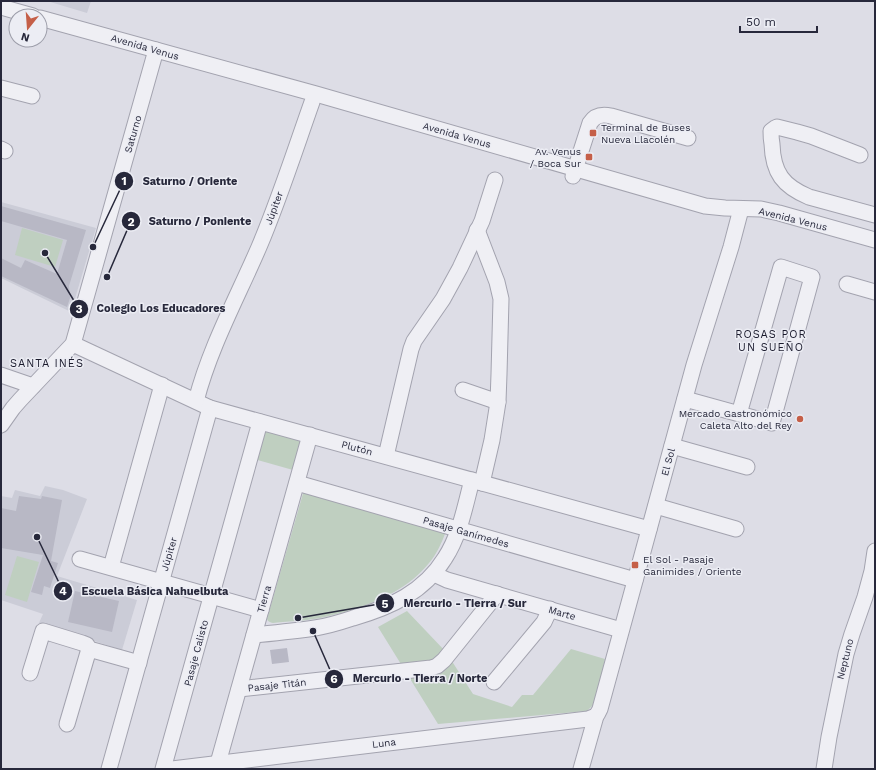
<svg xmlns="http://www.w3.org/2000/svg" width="876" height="770" font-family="'Work Sans',sans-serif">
  <rect width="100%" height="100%" fill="#dddde6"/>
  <g fill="#cbccd7">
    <polygon points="47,1 91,1 87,13"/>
    <polygon points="1,202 96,228 71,312 1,278"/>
    <polygon points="45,486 63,490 87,499 57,576 137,600 122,650 39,623 43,614 1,600 1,496 12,498 15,490 40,496"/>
  </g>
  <g fill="#bfcfc0">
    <polygon points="22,228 63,240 55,267 15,255"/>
    <polygon points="263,429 302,440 293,470 254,459"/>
    <path d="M304 490 446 531C442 542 437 554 429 563 409 588 381 600 352 610 343 612 334 615 325 617 308 621 291 621 273 623 270 622 268 622 267 619Z"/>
    <polygon points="17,556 39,562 27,602 5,595"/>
    <polygon points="407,611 446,652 473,694 512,707 522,695 533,695 571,649 605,659 596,702 587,711 438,724 378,627"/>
  </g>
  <g fill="#b8b8c5">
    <polygon points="1,206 86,230 69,286 70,298 67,307 1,276 1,258 21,268 25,260 57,274 67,240 1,221"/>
    <polygon points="19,496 41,499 42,496 62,500 51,561 58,563 50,588 44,586 42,595 31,592 43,555 1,548 1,508 16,511"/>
    <polygon points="75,591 119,601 112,632 68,622"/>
    <polygon points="287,648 289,662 272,664 270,650"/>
  </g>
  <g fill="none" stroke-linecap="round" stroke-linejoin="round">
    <defs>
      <g id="minor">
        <polyline points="1,7 33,16"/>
        <polyline points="40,18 316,94 705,206 725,208 761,209 779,213 875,240"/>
        <polyline points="1,88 32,96"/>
        <polyline points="1,149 5,151"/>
        <path d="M860 155 811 136 797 132 777 127 775 128 771 131C771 135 771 139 772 144 773 173 783 186 809 197L875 215"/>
        <path d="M573 176 590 123C595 115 602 114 611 116L688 138"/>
        <polyline points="477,230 497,282 501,299 499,374 498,402 492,440 482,483"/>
        <polyline points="847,284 875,292"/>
        <polyline points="73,344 210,408 649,529"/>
        <polyline points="1,375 33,386"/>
        <polyline points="463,390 498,402"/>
        <polyline points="685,399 772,423 812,277 781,267 739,414"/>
        <path d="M196 401C210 347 237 298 259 247 279 200 295 150 312 102"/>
        <polyline points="1,425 13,408 20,400 73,344 156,50"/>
        <polyline points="672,446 747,467"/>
        <polyline points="386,456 411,349 414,341 443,299 460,268 482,221 495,180"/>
        <polyline points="297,483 635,580"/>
        <polyline points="656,506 736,529"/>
        <polyline points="80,559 261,610"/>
        <polyline points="111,567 162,385"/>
        <polyline points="434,574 447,580 621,630"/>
        <path d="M254 635C274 633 295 631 315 628 328 626 341 622 353 618 391 607 424 592 445 558 460 535 465 506 472 480"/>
        <polyline points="30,673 43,631 82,643 87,645 89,649 139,663"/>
        <polyline points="494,682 544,622 550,609"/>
        <polyline points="239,689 431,668 437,666 444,660 497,594"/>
        <polyline points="67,724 89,649"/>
        <polyline points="218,763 310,435"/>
        <polyline points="109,769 210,408"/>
        <polyline points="163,769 260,422"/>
        <polyline points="172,769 588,719 596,716"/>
        <polyline points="581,769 596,716 598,713 600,709 694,365 731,247 741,209"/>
        <polyline points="824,769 829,737 846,654 852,634 865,597 872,571 875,551"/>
      </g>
    </defs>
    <use href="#minor" stroke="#a3a3af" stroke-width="17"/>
    <use href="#minor" stroke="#efeff4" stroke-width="15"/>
  </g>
  <g fill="#c55f48" stroke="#ecedf4" stroke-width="1.5">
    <rect x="589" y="129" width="8" height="8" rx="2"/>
    <rect x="585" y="153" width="8" height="8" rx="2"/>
    <circle cx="800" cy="419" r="4"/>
    <rect x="631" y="561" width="8" height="8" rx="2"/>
  </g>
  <g text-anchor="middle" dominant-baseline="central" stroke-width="3" stroke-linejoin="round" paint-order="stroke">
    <g font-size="10" fill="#27283b" stroke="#ecedf4">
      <text transform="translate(145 47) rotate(16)">Avenida Venus</text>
      <text transform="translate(133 134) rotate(-74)">Saturno</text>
      <text transform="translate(457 135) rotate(16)">Avenida Venus</text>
      <text transform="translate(274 208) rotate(-70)">Júpiter</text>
      <text transform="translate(793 219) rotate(14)">Avenida Venus</text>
      <text transform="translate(357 448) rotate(15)">Plutón</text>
      <text transform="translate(668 462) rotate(-75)">El Sol</text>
      <text transform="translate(466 532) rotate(16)">Pasaje Ganímedes</text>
      <text transform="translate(169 554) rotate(-74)">Júpiter</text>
      <text transform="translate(264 599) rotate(-74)">Tierra</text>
      <text transform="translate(562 613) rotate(16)">Marte</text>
      <text transform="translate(196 653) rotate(-75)">Pasaje Calisto</text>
      <text transform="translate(845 659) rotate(-76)">Neptuno</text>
      <text transform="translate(277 685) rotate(-6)">Pasaje Titán</text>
      <text transform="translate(384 743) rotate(-7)">Luna</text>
    </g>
    <g font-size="10" fill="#27283b" stroke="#ecedf4" text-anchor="start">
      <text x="601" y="127">Terminal de Buses<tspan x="601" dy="12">Nueva Llacolén</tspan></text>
      <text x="581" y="151" text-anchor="end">Av. Venus<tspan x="581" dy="12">/ Boca Sur</tspan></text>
      <text x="792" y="413" text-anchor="end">Mercado Gastronómico<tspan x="792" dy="12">Caleta Alto del Rey</tspan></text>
      <text x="643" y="559">El Sol - Pasaje<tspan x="643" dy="12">Ganimides / Oriente</tspan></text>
    </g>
    <g font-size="11" letter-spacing="1" fill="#1a1a2c" stroke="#ecedf4">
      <text x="771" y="334">ROSAS POR<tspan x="771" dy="13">UN SUEÑO</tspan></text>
      <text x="47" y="363">SANTA INÉS</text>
    </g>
  </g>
  <path fill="none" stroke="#27283b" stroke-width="1.5" d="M93 247L124 181M107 277L131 221M45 253L79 309M37 537L63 591M298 618L385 603M313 631L334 679"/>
  <g fill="#27283b" stroke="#ecedf4" stroke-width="1.5">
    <circle cx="93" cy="247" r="4"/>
    <circle cx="107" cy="277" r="4"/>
    <circle cx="45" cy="253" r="4"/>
    <circle cx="37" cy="537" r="4"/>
    <circle cx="298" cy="618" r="4"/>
    <circle cx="313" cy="631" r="4"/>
    <circle cx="124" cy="181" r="10"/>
    <circle cx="131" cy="221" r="10"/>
    <circle cx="79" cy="309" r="10"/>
    <circle cx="63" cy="591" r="10"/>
    <circle cx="385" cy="603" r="10"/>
    <circle cx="334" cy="679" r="10"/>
  </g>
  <g font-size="12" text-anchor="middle" font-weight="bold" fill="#fff">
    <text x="124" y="185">1</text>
    <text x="131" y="226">2</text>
    <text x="79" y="313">3</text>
    <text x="63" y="595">4</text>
    <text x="385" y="608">5</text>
    <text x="334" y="683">6</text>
  </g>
  <g font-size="11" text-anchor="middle" font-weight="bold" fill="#27283b" stroke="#ecedf4" stroke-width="3" stroke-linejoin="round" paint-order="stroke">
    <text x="190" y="185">Saturno / Oriente</text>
    <text x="200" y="225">Saturno / Poniente</text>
    <text x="161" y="312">Colegio Los Educadores</text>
    <text x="155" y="595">Escuela Básica Nahuelbuta</text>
    <text x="465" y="607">Mercurio - Tierra / Sur</text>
    <text x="420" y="682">Mercurio - Tierra / Norte</text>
  </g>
  <rect width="876" height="770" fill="none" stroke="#27283b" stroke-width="4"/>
  <g transform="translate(28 28) rotate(197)"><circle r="19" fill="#ecedf4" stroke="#9d9eaa"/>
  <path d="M0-3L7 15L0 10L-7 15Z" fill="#c55f48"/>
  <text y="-6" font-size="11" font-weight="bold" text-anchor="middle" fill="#27283b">N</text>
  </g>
  <path d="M740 26v6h77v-6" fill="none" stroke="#27283b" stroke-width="2"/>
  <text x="746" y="26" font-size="12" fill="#27283b" stroke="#ecedf4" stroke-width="3" paint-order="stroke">50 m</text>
</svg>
